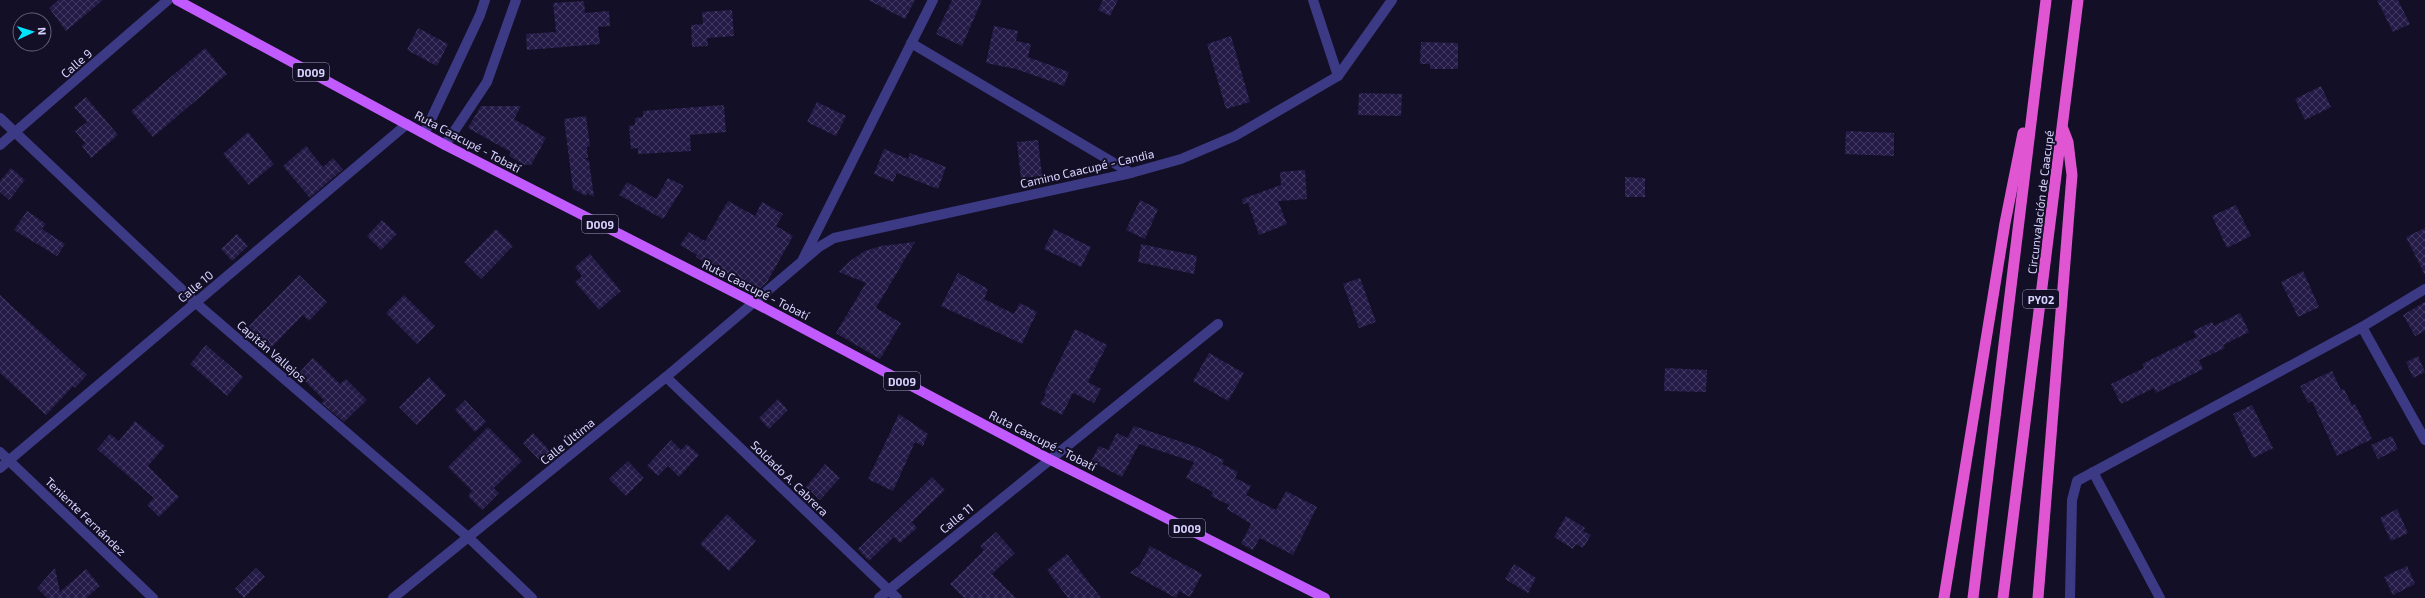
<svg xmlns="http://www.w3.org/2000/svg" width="2425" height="598" font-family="'Exo 2',sans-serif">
  <defs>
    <pattern id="building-cross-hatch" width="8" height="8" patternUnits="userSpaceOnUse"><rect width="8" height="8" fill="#241b47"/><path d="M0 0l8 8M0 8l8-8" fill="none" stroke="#433b63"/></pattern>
  </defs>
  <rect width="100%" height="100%" fill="#130f26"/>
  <g fill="url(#building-cross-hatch)">
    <polygon points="58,0 103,0 66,31 49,8"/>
    <polygon points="868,0 915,0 905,19"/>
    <polygon points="952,0 982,0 962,46 936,34"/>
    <polygon points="1103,0 1118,0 1110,16 1098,10"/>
    <polygon points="2377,0 2398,0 2410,24 2393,32"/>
    <polygon points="584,1 585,13 609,11 610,26 598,27 600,44 527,50 526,34 556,32 553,3"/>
    <polygon points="732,10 734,36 707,38 708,46 692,47 691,25 703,24 702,12"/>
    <polygon points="994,26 1018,31 1016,41 1031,44 1028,57 1069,72 1064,86 1016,69 986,63"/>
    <polygon points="418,28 448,44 437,66 407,50"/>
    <polygon points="1231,36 1250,102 1226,109 1207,44"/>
    <polygon points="1421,42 1458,43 1458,69 1430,69 1430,64 1420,64"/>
    <polygon points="205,48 227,74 153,137 131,111"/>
    <polygon points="2321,86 2331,107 2305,120 2295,99"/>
    <polygon points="1359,93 1402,94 1401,116 1358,115"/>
    <polygon points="86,97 118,135 91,158 82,146 85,143 75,131 87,122 74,107"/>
    <polygon points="817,102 846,116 836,136 807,122"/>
    <polygon points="724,105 726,132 690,135 691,151 638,154 638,148 631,149 629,126 635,125 635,118 643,117 643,111"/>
    <polygon points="481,106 521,106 514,119 546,138 531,165 525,165 509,156 511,152 468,128"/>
    <polygon points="586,116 590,146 587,147 588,158 584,158 589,161 594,197 587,193 586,196 573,189 564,119"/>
    <polygon points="1846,131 1894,133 1894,156 1845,154"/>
    <polygon points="248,132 274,164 249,185 223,154"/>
    <polygon points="1038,140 1042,176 1021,178 1017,142"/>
    <polygon points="306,146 323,167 333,158 343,169 310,198 283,166"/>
    <polygon points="884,149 908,159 910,153 946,167 938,189 897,173 893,182 874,174"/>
    <polygon points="11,168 25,180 9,200 0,192 0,181"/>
    <polygon points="1305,170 1307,199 1278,201 1287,224 1259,235 1248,203 1243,204 1242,199 1281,185 1280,172"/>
    <polygon points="1625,177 1645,178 1645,197 1625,197"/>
    <polygon points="668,178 684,186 663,219 619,195 627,182 656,199"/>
    <polygon points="1140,200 1158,209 1145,239 1126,230"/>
    <polygon points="728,201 755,216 762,202 783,214 776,226 793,236 767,282 756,292 721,276 723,273 696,257 697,255 680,245 689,232 705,241"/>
    <polygon points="2236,205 2251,236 2227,248 2212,216"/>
    <polygon points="27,211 46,224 42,229 65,244 57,256 14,230"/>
    <polygon points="382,220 397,234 381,250 367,236"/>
    <polygon points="2425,228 2425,275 2406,237"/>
    <polygon points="496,229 513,246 481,279 464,262"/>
    <polygon points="1054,229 1091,247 1081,267 1044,249"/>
    <polygon points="237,234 248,246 232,261 221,249"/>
    <polygon points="915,242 876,308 901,323 880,359 836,333 866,283 839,272 850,261 865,251 881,246"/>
    <polygon points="1141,244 1197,256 1194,274 1138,262"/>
    <polygon points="590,254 621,291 599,310 575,282 582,276 575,267"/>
    <polygon points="2303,271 2319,307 2298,317 2281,282"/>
    <polygon points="958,273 988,289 984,299 1014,314 1020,303 1037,312 1022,344 941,306"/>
    <polygon points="299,275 327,302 309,321 303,315 268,351 246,329"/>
    <polygon points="1360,278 1376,322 1359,328 1343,284"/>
    <polygon points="0,295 87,375 75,388 73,386 46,415 0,373"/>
    <polygon points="404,295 435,326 417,344 386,313"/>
    <polygon points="2425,302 2425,331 2415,336 2403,315"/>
    <polygon points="2240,313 2249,332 2223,345 2225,348 2199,360 2203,369 2156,393 2154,388 2121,404 2111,384 2144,368 2142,364 2197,337 2193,331 2212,322 2214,326"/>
    <polygon points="1075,329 1107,345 1088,382 1101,389 1094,403 1073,393 1062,415 1040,404 1046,394 1044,393"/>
    <polygon points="206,345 243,377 227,396 190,364"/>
    <polygon points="1209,353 1244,373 1228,401 1193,381"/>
    <polygon points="2418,356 2425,372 2413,378 2406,362"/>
    <polygon points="313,358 340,384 346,379 367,400 344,422 322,403 324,400 298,374"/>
    <polygon points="1665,368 1707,370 1706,392 1664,391"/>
    <polygon points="2332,371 2341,390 2344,389 2352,405 2355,404 2372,439 2337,456 2312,401 2308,403 2300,386"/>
    <polygon points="429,377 446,395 417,425 399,407"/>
    <polygon points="778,399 788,410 769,429 759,418"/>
    <polygon points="465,400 486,422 475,432 455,410"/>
    <polygon points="2252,405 2273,448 2253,458 2233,414"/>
    <polygon points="899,414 928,434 923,446 915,442 893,491 868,479"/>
    <polygon points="135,421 165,446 148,466 179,497 159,517 147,505 154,498 97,449 110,434 119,441"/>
    <polygon points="1134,426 1197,447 1224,460 1222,464 1238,472 1235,478 1251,486 1246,495 1276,510 1286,491 1317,507 1293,555 1260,538 1253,550 1241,544 1251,524 1227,509 1229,505 1211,496 1213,492 1186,478 1194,462 1139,444 1122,477 1091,461 1099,446 1108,450 1117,433 1127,438"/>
    <polygon points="488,427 522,461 494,488 499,493 482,510 468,496 472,491 448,467"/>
    <polygon points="533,433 552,453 542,463 523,443"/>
    <polygon points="2392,436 2398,449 2378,459 2371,445"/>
    <polygon points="671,440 681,450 687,444 699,455 679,477 668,466 658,476 647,466"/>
    <polygon points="628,461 644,478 626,496 609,479"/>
    <polygon points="825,464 840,478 820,500 806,487"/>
    <polygon points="932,477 945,490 912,522 917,528 900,543 894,537 869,561 858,549"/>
    <polygon points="2397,509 2408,533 2391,541 2380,518"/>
    <polygon points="727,514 756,541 729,571 700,544"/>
    <polygon points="1566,516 1585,528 1583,531 1591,535 1583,548 1576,544 1573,549 1554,537"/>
    <polygon points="996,532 1015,553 992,574 1016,598 964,598 950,584 984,550 980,546"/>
    <polygon points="1150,546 1202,574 1190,597 1179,591 1176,598 1130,573 1140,565"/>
    <polygon points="1067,554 1101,598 1068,598 1047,570"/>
    <polygon points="1514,564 1536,578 1528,593 1505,579"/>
    <polygon points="2407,566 2415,584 2393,595 2384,577"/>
    <polygon points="55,568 60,592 86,569 100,586 86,598 47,598 37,588"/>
    <polygon points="256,568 265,577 244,598 235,589"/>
  </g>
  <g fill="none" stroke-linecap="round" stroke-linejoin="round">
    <g stroke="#3d3a85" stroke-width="10">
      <polyline points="1313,0 1338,76"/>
      <polyline points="911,43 1131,173"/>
      <polyline points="0,118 196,303 469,538 532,598"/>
      <polyline points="425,132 480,15 485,0"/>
      <polyline points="0,145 168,0"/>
      <polyline points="445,145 487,82 516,0"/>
      <polyline points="803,259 933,0"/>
      <polyline points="2362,327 2425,440"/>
      <polyline points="666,377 897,598"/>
      <polyline points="0,452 153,598"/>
      <polyline points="0,468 407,124"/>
      <polyline points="2093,472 2160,598"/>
      <polyline points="393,598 666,377 819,247 834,238 1131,173 1181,159 1235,136 1338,76 1392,0"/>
      <polyline points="879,598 1218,324"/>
      <polyline points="2070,598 2072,500 2077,481 2362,327 2425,289"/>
    </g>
    <polyline stroke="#c25bff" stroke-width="10" points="177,0 445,145 755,303 1049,459 1325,598"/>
    <g stroke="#e055d1" stroke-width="11">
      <polyline points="1944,598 2005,223 2023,133"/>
      <polyline points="1973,598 2046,0"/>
      <polyline points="2003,598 2078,0"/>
      <polyline points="2038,598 2072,175 2068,142 2063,129"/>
    </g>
  </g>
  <g text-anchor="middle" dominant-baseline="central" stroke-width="4" stroke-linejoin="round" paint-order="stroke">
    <g fill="#130f26" stroke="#9e99be" stroke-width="1">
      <rect x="293" y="63" width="36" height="18" rx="3"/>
      <rect x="582" y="215" width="36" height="18" rx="3"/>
      <rect x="2023" y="290" width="36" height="18" rx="3"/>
      <rect x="884" y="372" width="36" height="18" rx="3"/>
      <rect x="1169" y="519" width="36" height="18" rx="3"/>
    </g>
    <g font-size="11" font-weight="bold" fill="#d9d4ff">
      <text x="311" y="72">D009</text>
      <text x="600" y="224">D009</text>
      <text x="2041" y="299">PY02</text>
      <text x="902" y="381">D009</text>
      <text x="1187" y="528">D009</text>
    </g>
    <g font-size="12" fill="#d9d4ff" stroke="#130f26">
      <text transform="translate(76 63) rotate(-41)">Calle 9</text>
      <text transform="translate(468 141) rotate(28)">Ruta Caacupé - Tobatí</text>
      <text transform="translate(1087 168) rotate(-13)">Camino Caacupé - Candia</text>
      <text transform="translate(2040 202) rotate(-83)">Circunvalación de Caacupé</text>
      <text transform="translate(195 286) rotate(-40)">Calle 10</text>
      <text transform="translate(756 289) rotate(27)">Ruta Caacupé - Tobatí</text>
      <text transform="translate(272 351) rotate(41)">Capitán Vallejos</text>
      <text transform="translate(1043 440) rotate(27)">Ruta Caacupé - Tobatí</text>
      <text transform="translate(567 441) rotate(-39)">Calle Última</text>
      <text transform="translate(790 478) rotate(44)">Soldado A. Cabrera</text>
      <text transform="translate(86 516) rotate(44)">Teniente Fernández</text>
      <text transform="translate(956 518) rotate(-39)">Calle 11</text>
    </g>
  </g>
  <g transform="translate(32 32) rotate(86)"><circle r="19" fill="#130f26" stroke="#625e7d"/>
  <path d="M0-3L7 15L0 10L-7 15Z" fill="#00e5ff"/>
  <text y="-6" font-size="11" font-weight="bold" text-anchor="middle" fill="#d9d4ff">N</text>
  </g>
</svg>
